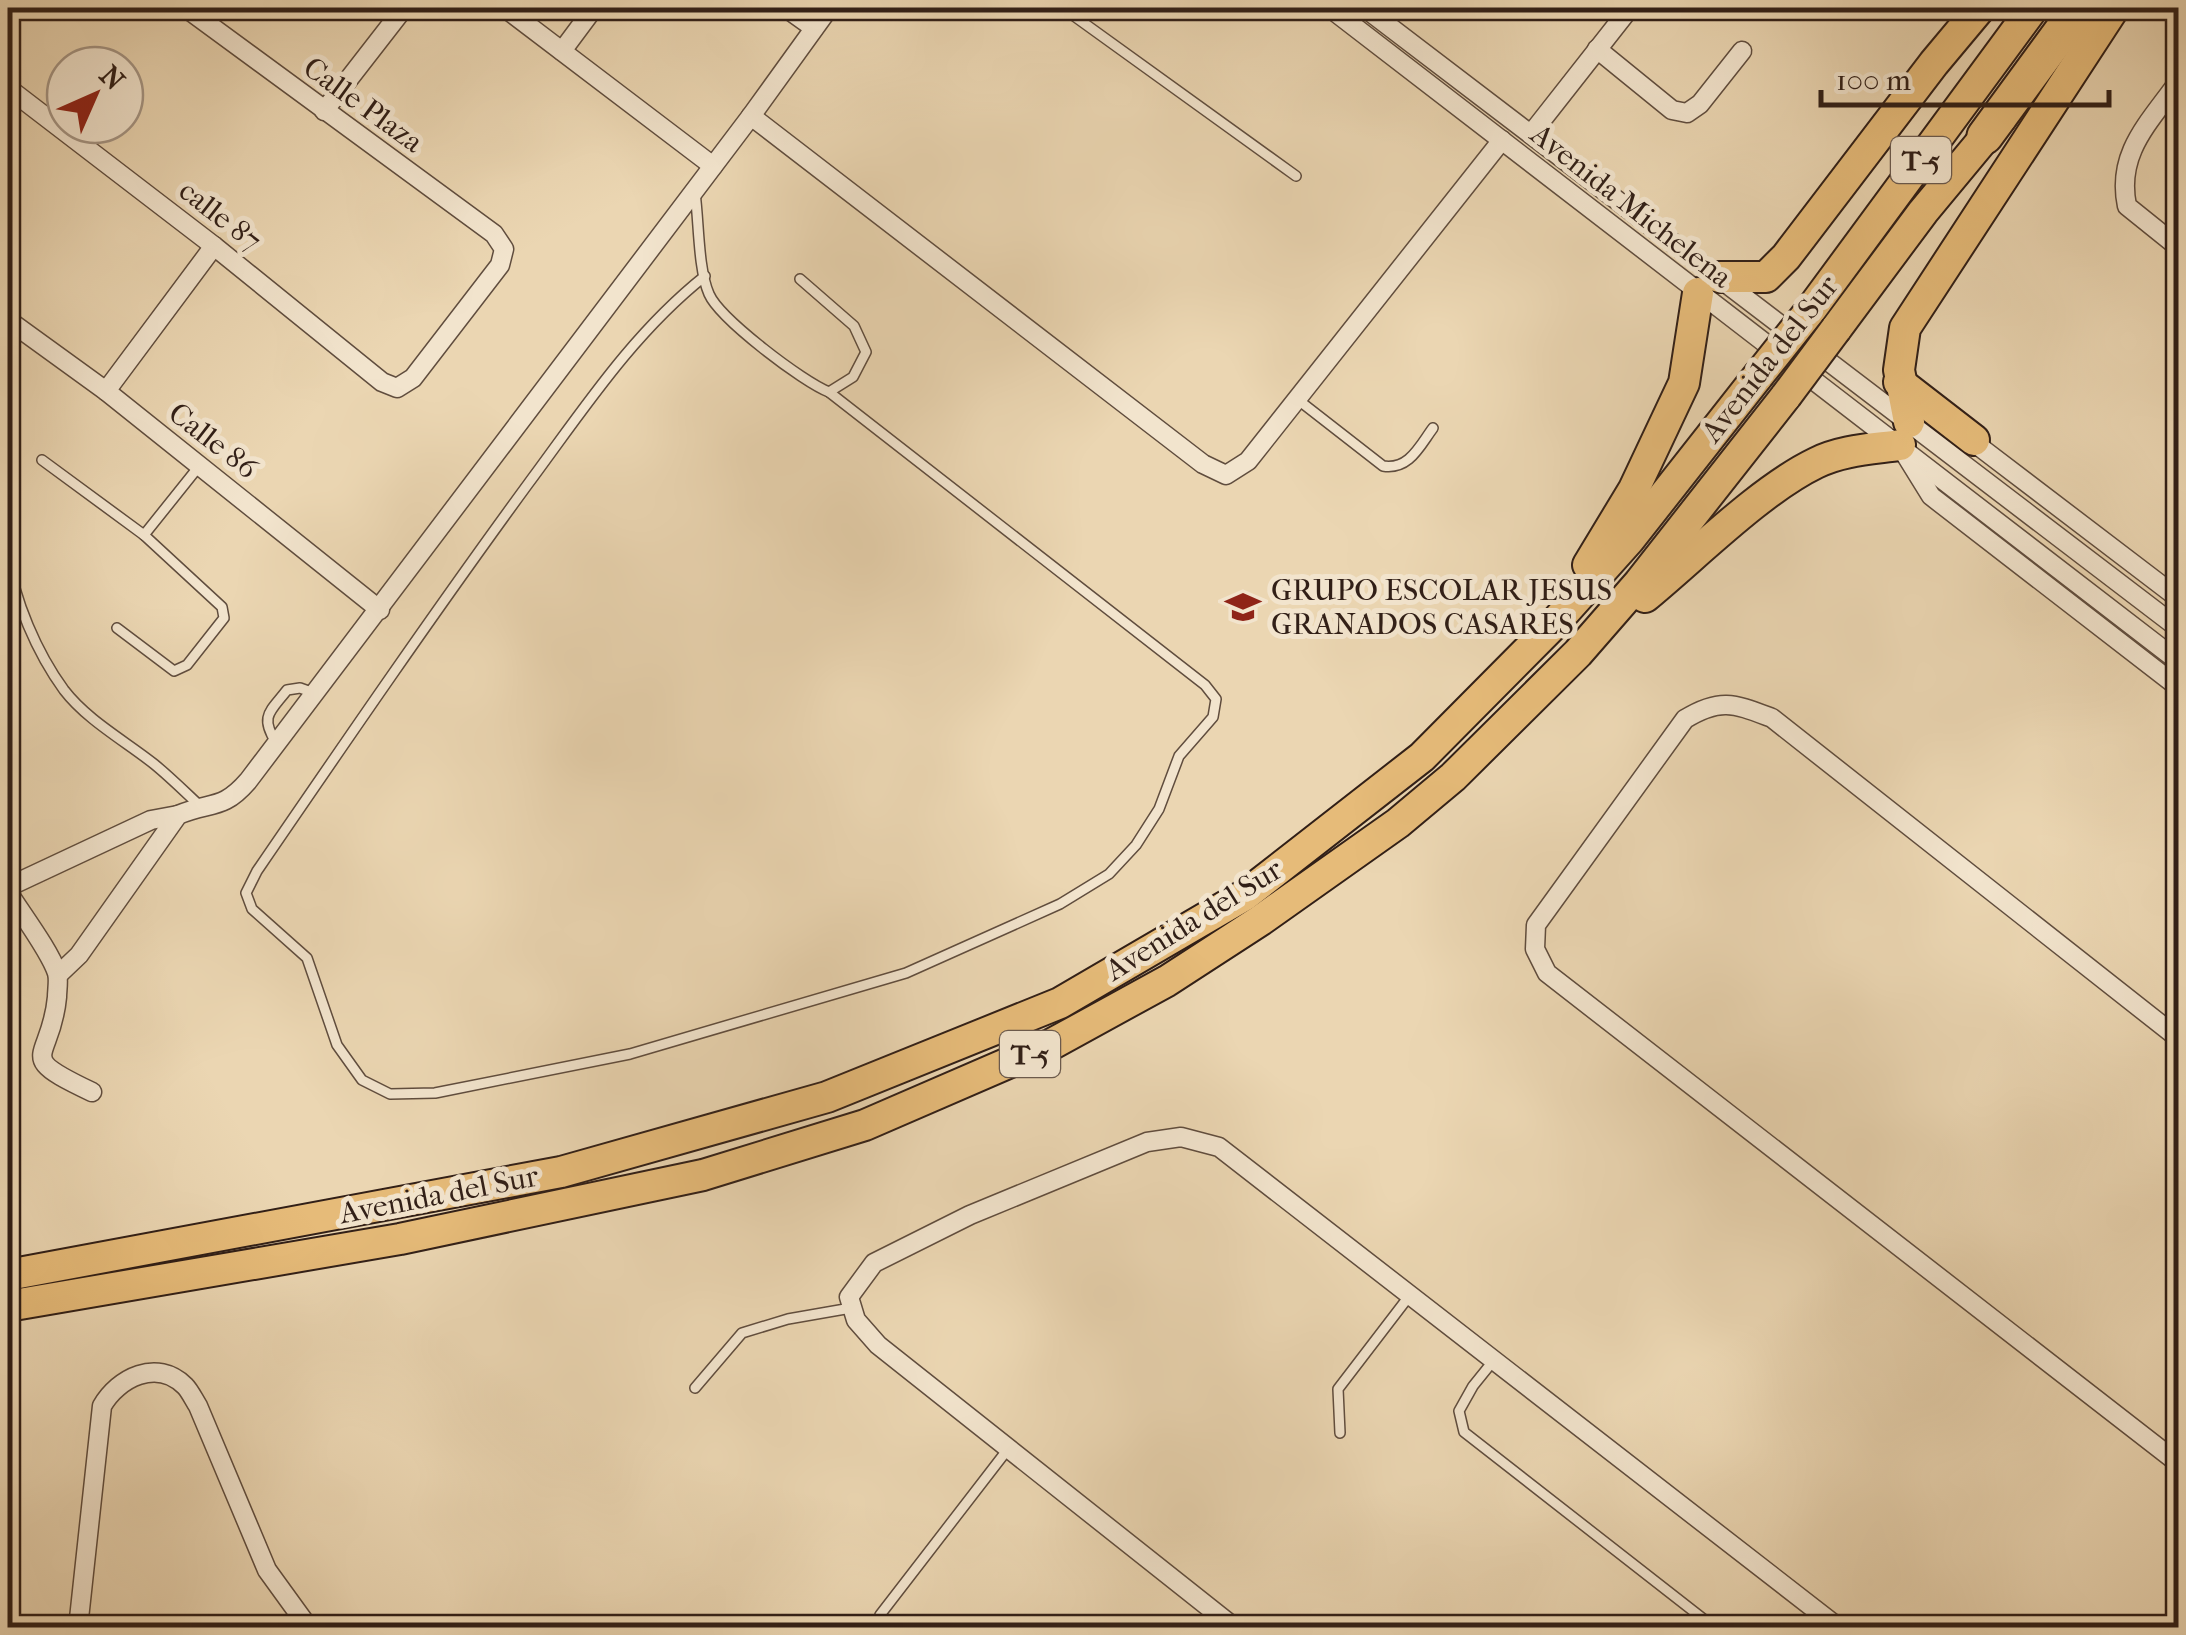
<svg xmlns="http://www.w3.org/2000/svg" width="2186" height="1635" font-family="'IM FELL French Canon',serif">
  <rect width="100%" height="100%" fill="#ebd6b2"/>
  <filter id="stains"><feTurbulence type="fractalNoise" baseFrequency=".002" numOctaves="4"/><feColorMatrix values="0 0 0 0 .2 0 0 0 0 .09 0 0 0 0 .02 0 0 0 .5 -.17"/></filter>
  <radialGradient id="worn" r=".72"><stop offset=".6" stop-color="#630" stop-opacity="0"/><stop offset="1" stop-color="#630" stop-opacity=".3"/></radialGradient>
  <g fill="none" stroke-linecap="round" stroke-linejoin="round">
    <defs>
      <g id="service">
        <polyline points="1063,8 1296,176"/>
        <path d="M695 193C699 221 698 269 709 294 720 319 803 382 829 392L853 377 866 352 854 326 800 279"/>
        <path d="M705 276C632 334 583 410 528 484 435 611 346 741 257 871L246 893 252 909 307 958 337 1045 362 1080 390 1094 435 1093 630 1054 906 973 1060 904 1109 874 1136 845 1159 809 1179 756 1213 717 1216 699 1205 685 829 392"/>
        <path d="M1297 399 1383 466C1409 470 1419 447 1433 428"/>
        <polyline points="42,460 144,535 200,465"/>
        <path d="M8 555C14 600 37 653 64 690 87 720 125 741 154 764 170 777 185 792 200 806"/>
        <polyline points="117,628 174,671 187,665 224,618 222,607 144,535"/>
        <path d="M276 742C259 716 271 711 287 690L300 688 314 693"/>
        <polyline points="1494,1360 1473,1386 1459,1411 1464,1432 1715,1628"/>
        <polyline points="695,1388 742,1333 788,1319 851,1308"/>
        <polyline points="1340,1433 1338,1389 1410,1295"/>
        <polyline points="880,1615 1008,1449"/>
      </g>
      <g id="minor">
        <polyline points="505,8 713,166"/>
        <polyline points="786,8 814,28"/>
        <polyline points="1330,8 2178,661"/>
        <polyline points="1365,8 2178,628"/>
        <polyline points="1597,49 1672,110 1687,113 1700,104 1742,51"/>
        <polyline points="562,51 594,8"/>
        <path d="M2178 82C2149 123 2116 153 2127 206L2178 247"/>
        <polyline points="8,88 214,246 382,382 397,388 413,378 500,265 504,249 494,234 186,8"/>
        <polyline points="324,111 404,8"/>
        <polyline points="751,116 1203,464 1226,475 1248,461 1502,140"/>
        <polyline points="1531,134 1630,8"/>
        <polyline points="8,320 106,391 380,610"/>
        <polyline points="106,391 214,246"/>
        <polyline points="1968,438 2178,598"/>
        <polyline points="1905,454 1931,496 2178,687"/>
        <polyline points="8,887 151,820 178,815"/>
        <path d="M8 892C21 913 50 951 57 973 59 980 57 990 57 997 51 1063 12 1054 92 1092"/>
        <path d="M58 975 79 955 178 815C211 801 222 811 248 781L751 116 829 8"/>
        <path d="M2178 1038 1772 718C1735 704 1721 697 1685 719L1536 925 1535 949 1547 973 2178 1463"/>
        <path d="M78 1628 102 1406C118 1378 157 1358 185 1386 190 1391 194 1400 198 1406L267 1570 309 1628"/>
        <polyline points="1235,1628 878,1345 856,1320 849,1297 874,1263 970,1215 1147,1142 1181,1137 1219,1147 1839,1628"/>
      </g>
      <g id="trunk">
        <polyline points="1719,277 1766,277 1786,257 1934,63 1980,8"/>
        <polyline points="1809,312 2033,8"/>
        <polyline points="1836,329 1923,212 2001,118"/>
        <polyline points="1899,382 1974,440"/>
        <polyline points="1909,422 1899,370 1905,328 2114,8"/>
        <polyline points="1588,565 1634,489 1684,383 1698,293"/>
        <path d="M1645 597C1695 556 1760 490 1816 463 1842 450 1872 449 1900 445"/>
        <polyline points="8,1275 561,1172 827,1097 1060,1003 1245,895 1422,757 1552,626 1629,540 1758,376"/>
        <polyline points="8,1306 400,1239 703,1175 865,1125 1052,1044 1167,981 1261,920 1398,823 1453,777 1578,653 1639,583 1786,396"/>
      </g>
      <polyline id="motorway" points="1985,136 2079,8"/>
    </defs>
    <use href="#service" stroke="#604d3e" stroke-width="12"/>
    <use href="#minor" stroke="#604d3e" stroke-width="21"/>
    <use href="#trunk" stroke="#311f17" stroke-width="34"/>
    <use href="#motorway" stroke="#311f17" stroke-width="39"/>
    <use href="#service" stroke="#f2e4cd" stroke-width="9"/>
    <use href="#minor" stroke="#f2e4cd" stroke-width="18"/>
    <use href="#trunk" stroke="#e6bb79" stroke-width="30"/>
    <use href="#motorway" stroke="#e6bb79" stroke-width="35"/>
    <defs>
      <g id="trunk-bridge">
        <polyline points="1758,376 1809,312"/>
        <polyline points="1786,396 1836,329"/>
      </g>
    </defs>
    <use href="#trunk-bridge" stroke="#311f17" stroke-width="34" stroke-linecap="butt"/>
    <use href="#trunk-bridge" stroke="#e6bb79" stroke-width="30"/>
  </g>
  <defs>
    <symbol id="school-bare" viewBox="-9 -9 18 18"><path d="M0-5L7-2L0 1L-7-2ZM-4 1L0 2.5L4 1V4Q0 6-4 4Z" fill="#8f2418" stroke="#f2e4cd" stroke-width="2.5" paint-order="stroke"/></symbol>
  </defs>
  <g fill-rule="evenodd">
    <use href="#school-bare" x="1218" y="582" width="50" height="50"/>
  </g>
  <g text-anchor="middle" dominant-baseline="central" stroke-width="10" stroke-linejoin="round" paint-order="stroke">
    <g fill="#f2e4cd" stroke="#6b5a4e" stroke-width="2.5">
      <rect x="1891" y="137" width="60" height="46" rx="8"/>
      <rect x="1000" y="1031" width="60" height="46" rx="8"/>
    </g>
    <g font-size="28" font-weight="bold" fill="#311f17">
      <text x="1921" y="160">T-5</text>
      <text x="1030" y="1054">T-5</text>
    </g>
    <g font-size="30" fill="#311f17" stroke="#f2e4cd">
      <text transform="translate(363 105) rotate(36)">Calle Plaza</text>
      <text transform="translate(1631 206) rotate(38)">Avenida Michelena</text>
      <text transform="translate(220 216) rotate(38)">calle 87</text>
      <text transform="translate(1770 359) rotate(-52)">Avenida del Sur</text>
      <text transform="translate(213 441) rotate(38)">Calle 86</text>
      <text transform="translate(1194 920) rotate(-32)">Avenida del Sur</text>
      <text transform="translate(439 1195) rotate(-11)">Avenida del Sur</text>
    </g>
    <g font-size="30" fill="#311f17" stroke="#f2e4cd" text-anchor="start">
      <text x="1271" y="590">GRUPO ESCOLAR JESUS<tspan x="1271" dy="34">GRANADOS CASARES</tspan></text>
    </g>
  </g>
  <rect width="2186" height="1635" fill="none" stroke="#ebd6b2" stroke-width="40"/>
  <rect x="10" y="10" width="2166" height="1615" fill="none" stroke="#311f17" stroke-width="5"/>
  <rect x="20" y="20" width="2146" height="1595" fill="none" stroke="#311f17" stroke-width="2.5"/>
  <g transform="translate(95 95) rotate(45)"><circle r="48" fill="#f2e4cd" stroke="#a59584" stroke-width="2.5"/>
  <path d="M0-8L18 38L0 25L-18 38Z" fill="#8f2418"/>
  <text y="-15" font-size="28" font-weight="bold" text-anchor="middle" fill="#311f17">N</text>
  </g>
  <path d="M1821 90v15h288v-15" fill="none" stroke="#311f17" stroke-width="5"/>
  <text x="1836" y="90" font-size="30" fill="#311f17" stroke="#f2e4cd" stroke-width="8" paint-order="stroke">100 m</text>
  <rect width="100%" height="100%" filter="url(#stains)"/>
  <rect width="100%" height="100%" fill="url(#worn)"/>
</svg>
